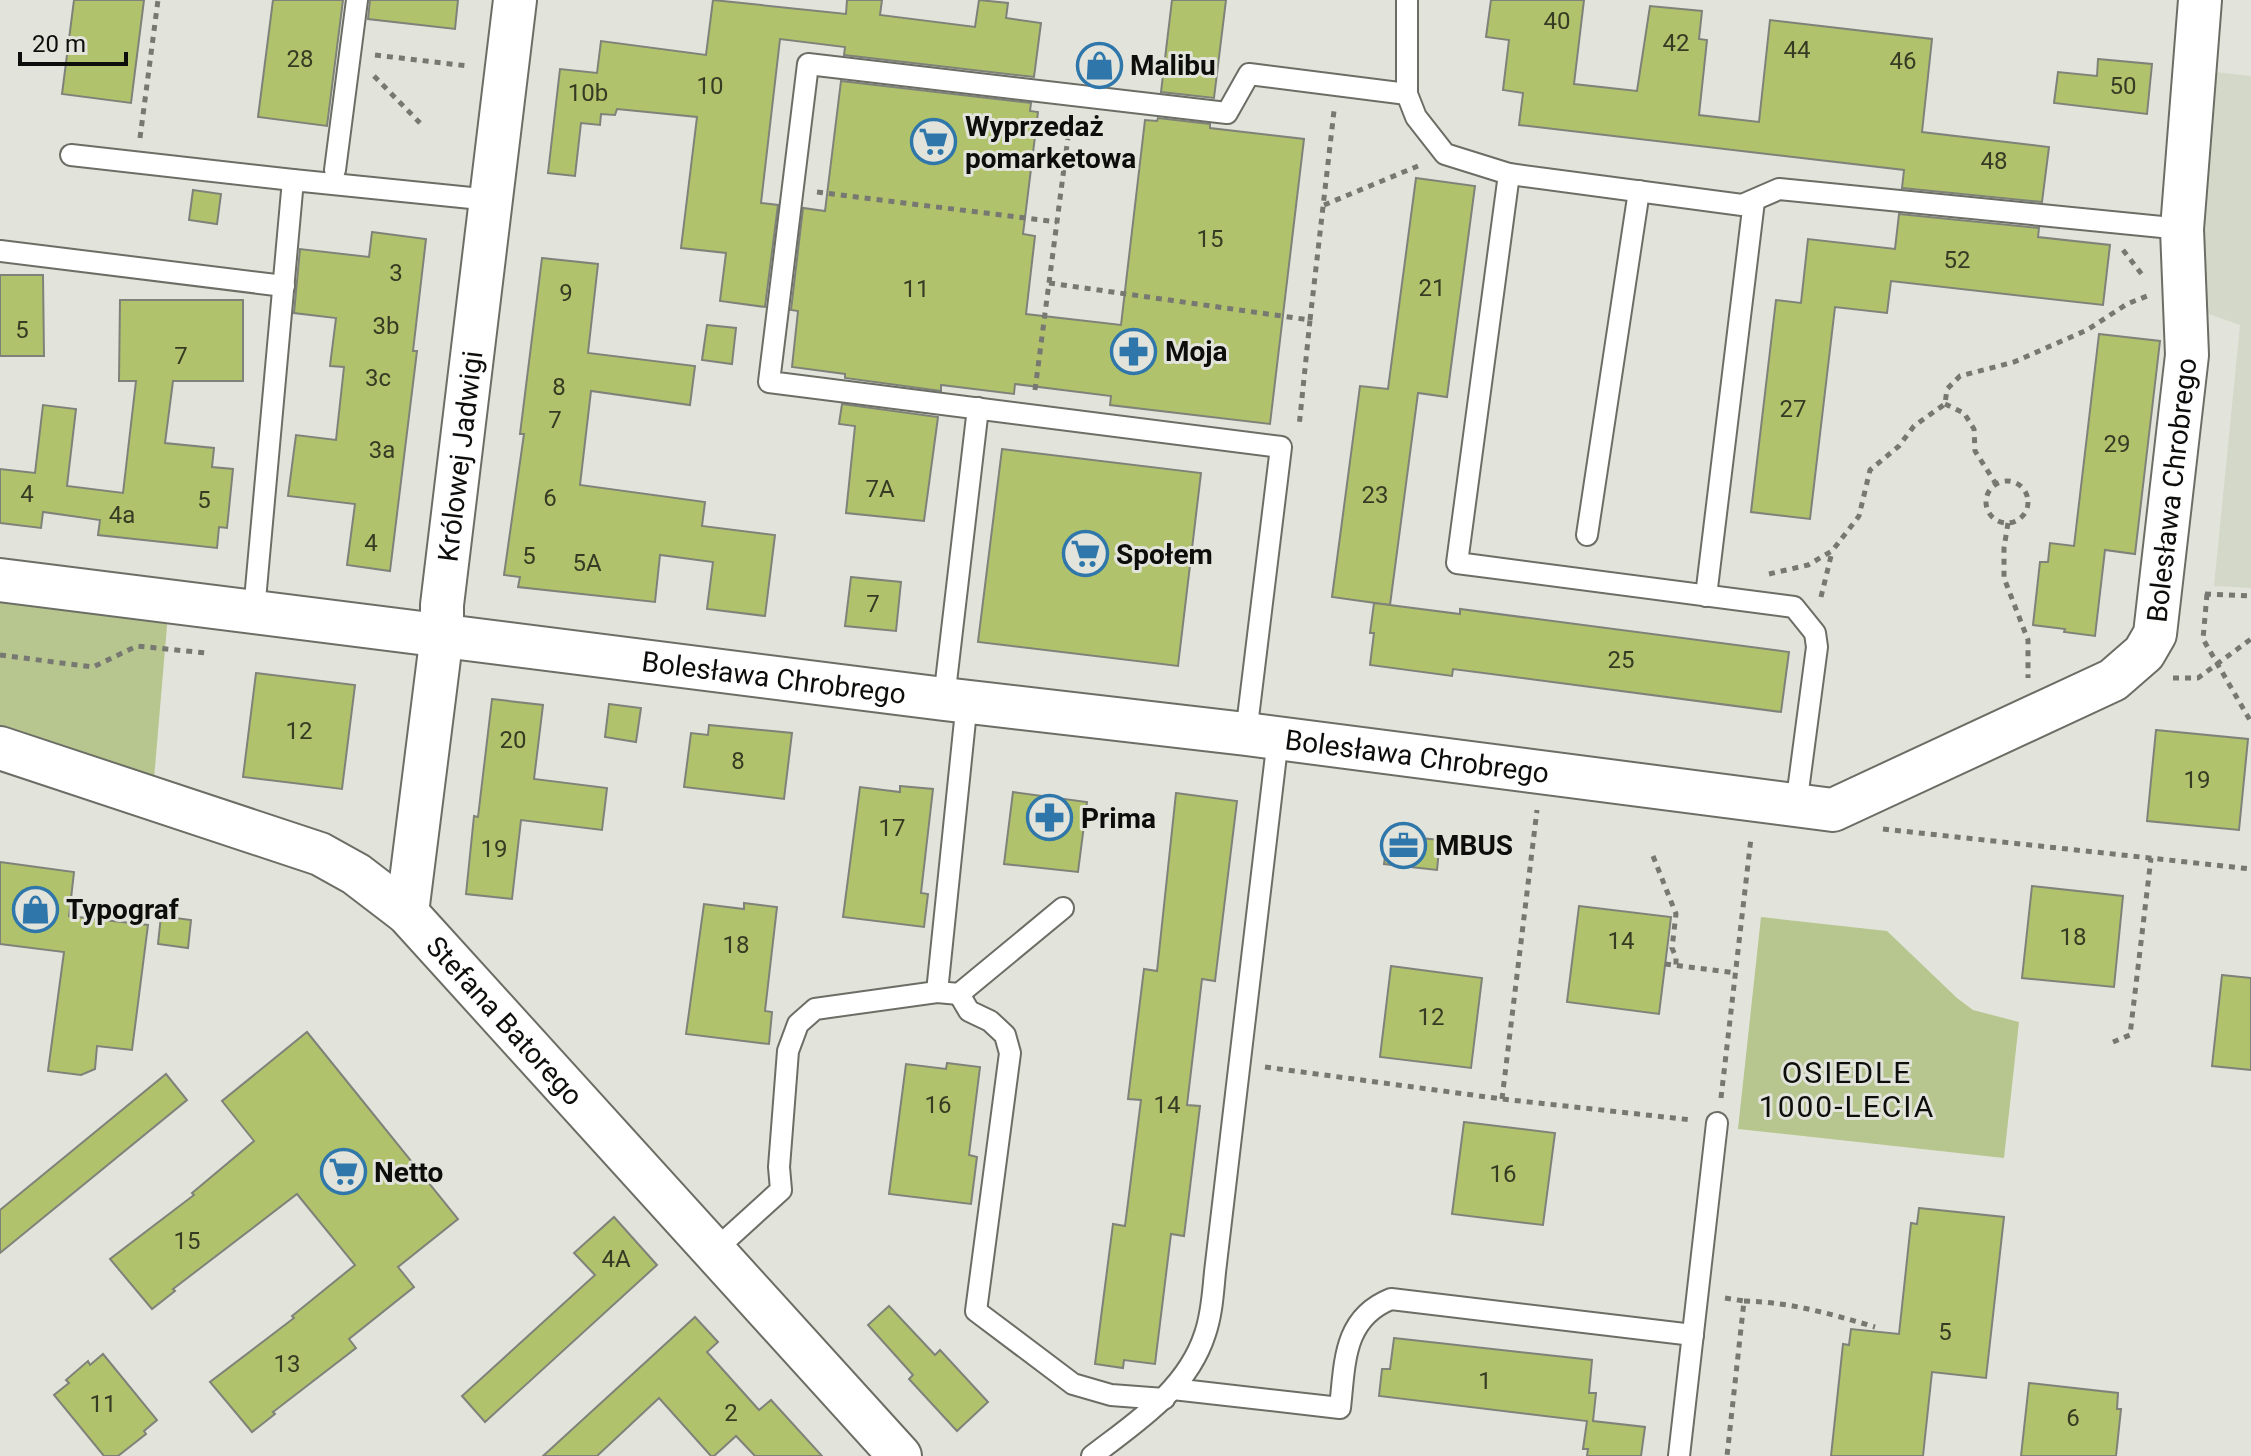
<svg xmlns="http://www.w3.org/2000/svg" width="2251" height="1456" font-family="Roboto,sans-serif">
  <rect width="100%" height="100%" fill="#e2e4db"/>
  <polygon fill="#d4d8c8" points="2216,72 2251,76 2251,588 2214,586 2240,325 2203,312 2200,227"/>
  <g fill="#b7c58f">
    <polygon points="0,596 168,614 154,779 0,729"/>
    <polygon points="1761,917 1887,931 1957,998 1973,1010 2019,1022 2004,1158 1738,1129"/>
  </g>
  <g fill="#b0c36c" stroke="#7f8279" stroke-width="2">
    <polygon points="74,0 144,0 131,103 62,94"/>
    <polygon points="273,0 343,0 327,126 258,117"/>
    <polygon points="370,0 458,0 455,29 368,19"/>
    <polygon points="713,0 846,14 847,0 882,0 880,15 975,27 979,0 1008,3 1006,18 1041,23 1034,77 844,55 845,47 780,39 761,203 778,205 765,307 720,301 726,253 681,248 697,117 617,109 615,115 601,114 600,125 581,123 575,176 548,173 560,69 597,73 601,41 706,55"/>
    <polygon points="1172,0 1226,0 1214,98 1161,92"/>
    <polygon points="1491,0 1584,0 1574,84 1637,91 1650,6 1702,11 1699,39 1707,40 1699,115 1759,122 1770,20 1932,39 1922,132 2049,147 2042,202 1902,188 1904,170 1519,125 1523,93 1503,90 1509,40 1486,37"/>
    <polygon points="2098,59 2152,64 2147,114 2054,103 2058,72 2097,76"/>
    <polygon points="841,81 1031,103 1030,111 1038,112 1023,234 1035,236 1026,314 1121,325 1145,120 1157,121 1158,118 1210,124 1210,128 1304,139 1270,424 1110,405 1111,396 1015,384 1014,394 941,385 941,391 845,378 845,374 792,367 798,311 791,310 803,208 825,211"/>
    <polygon points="1416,178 1475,186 1447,397 1418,393 1390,605 1332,597 1360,386 1388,389"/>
    <polygon points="193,190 221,194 217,224 189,220"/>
    <polygon points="1899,214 2039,228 2038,237 2110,245 2103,305 1891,281 1887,313 1835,307 1810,519 1751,512 1776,300 1801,303 1808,239 1895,249"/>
    <polygon points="372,232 426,239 413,351 417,351 390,571 347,565 355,504 288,496 296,435 336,440 344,367 330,366 336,318 294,313 300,249 369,257"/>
    <polygon points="542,258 598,264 588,353 695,366 690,405 591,391 580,485 705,502 702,526 775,535 765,616 707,609 713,562 660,555 655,602 518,587 520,577 504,575 524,434 520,434"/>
    <polygon points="0,275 43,275 44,356 0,356"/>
    <polygon points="120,300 243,300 243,381 173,381 165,443 214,448 212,467 233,469 227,528 219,527 217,548 98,535 100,520 43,512 41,528 0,523 0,469 35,473 43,405 76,409 67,486 123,493 136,381 119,381"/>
    <polygon points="707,325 736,328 732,364 702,360"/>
    <polygon points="2099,334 2160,341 2135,554 2105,550 2095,636 2064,632 2065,629 2033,625 2040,562 2048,562 2050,543 2074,546"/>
    <polygon points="842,404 938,417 924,521 846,513 855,426 839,424"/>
    <polygon points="1002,449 1201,473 1178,666 978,642"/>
    <polygon points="851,577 901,582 896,631 845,626"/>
    <polygon points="1374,603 1460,614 1460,609 1789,652 1781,712 1453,669 1452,676 1370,665 1374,633 1370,633"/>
    <polygon points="256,673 355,685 342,789 243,777"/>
    <polygon points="492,699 543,705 534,779 607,788 602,830 521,820 512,899 466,894 474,816 478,817"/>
    <polygon points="609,704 641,708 636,742 605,737"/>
    <polygon points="709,725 792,733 784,799 684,787 691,733 708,735"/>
    <polygon points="2156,730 2248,739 2239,830 2147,821"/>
    <polygon points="900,786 933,789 921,893 928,894 924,927 843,917 860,787 900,792"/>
    <polygon points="1013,792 1087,802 1078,872 1004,864"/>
    <polygon points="1176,793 1237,801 1215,981 1202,979 1187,1105 1200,1106 1184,1236 1171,1234 1155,1364 1124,1360 1123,1368 1095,1364 1113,1224 1125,1226 1141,1100 1128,1099 1144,969 1157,971"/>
    <polygon points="1388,835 1440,840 1437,870 1384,864"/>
    <polygon points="0,862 74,872 69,916 148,925 132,1050 97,1046 95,1069 81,1075 48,1071 64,952 0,944"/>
    <polygon points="2032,886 2123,896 2114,987 2022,978"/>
    <polygon points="744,903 777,907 765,1011 772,1012 769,1044 686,1034 704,904 744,909"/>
    <polygon points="1579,906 1671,917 1659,1014 1567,1002"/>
    <polygon points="161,916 191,920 188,948 158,944"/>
    <polygon points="1391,966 1482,978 1471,1068 1380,1057"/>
    <polygon points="2222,975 2251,978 2251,1070 2212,1066"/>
    <polygon points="307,1032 458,1219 398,1267 414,1287 349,1339 356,1348 273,1412 275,1414 252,1432 210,1382 294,1318 292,1316 355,1265 297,1194 173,1289 175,1291 152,1309 110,1259 194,1195 192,1193 254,1141 222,1101"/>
    <polygon points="947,1063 980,1067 969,1155 977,1157 971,1204 889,1194 906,1064 946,1069"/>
    <polygon points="166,1074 187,1100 0,1253 0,1210"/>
    <polygon points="1464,1122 1555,1133 1543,1225 1452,1214"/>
    <polygon points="1919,1208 2004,1217 1986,1378 1932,1372 1923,1456 1831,1456 1843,1344 1849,1345 1851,1329 1899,1334 1911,1223 1917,1224"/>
    <polygon points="614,1217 657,1265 485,1422 462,1396 595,1275 574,1253"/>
    <polygon points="889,1306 935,1355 940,1350 988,1402 957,1431 909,1379 913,1375 868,1325"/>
    <polygon points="695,1317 718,1342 707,1352 759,1410 771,1400 822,1456 755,1456 736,1436 714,1456 711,1456 659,1398 597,1456 543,1456"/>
    <polygon points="1394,1338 1592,1360 1589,1393 1596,1393 1593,1421 1645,1427 1641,1456 1587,1456 1588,1449 1583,1449 1587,1421 1379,1396 1382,1369 1390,1369"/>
    <polygon points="103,1354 157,1420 144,1431 146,1434 118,1456 104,1456 54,1395 69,1383 66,1380 88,1361 90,1365"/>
    <polygon points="2029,1383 2118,1393 2117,1409 2121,1409 2116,1456 2021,1456"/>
  </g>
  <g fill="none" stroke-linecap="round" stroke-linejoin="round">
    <defs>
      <g id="service">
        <polyline points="1407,0 1407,94 1416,117 1445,154 1509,174 1742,205 1779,189 2182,229"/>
        <polyline points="71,155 293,180"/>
        <polyline points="335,170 357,0"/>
        <polyline points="1509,174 1457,563 1794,607 1815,633 1817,647 1796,806"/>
        <polyline points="0,251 284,286"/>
        <polyline points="1587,535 1639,191"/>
        <polyline points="1706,596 1754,201"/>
        <polyline points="254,611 293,180 491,200"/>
        <polyline points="944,699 978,408"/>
        <polyline points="967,701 937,992 959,994 1063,908"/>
        <polyline points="1246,734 1281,447 769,382 808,64 1227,113 1249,74 1407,94"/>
        <polyline points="959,994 969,1011 990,1021 1005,1035 1010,1053 976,1311 1073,1384 1111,1395 1164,1399"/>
        <polyline points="715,1250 781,1190 779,1167 788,1051 798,1024 815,1009 937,992"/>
        <path d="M1173 1389 1340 1408C1345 1363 1343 1318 1391 1299L1693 1335"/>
        <path d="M1092 1456C1136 1422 1187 1390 1205 1334 1212 1314 1213 1292 1215 1272L1278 738"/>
        <polyline points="1679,1456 1717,1123"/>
      </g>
      <g id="minor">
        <path id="s1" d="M0 580 944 699 1246 734 1833 810 2113 680 2144 653 2155 634 2187 355 2182 229 2200 0"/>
        <path id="s2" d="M0 748 320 854 356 874 407 913 900 1456"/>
        <path id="s3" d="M407 913 442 634V605L515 0"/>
      </g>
    </defs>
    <use href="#service" stroke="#6b6e65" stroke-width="24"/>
    <use href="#minor" stroke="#6b6e65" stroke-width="46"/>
    <g stroke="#777872" stroke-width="5" stroke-dasharray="6 6" stroke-linecap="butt">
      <polyline points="375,55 468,66"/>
      <polyline points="374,76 420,123"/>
      <polyline points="140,138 158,0"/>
      <polyline points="817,192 1057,222"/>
      <polyline points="1324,205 1418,166"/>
      <polyline points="2123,250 2144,277"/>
      <polyline points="1049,283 1310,320 1299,427"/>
      <polyline points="1310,320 1334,111"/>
      <polyline points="1035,390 1070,122"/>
      <polyline points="1945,404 1964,413 1974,429 1975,451 1996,484"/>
      <circle cx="2007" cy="502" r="21"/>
      <polyline points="2008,523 2004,548 2004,578 2028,640 2028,678"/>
      <polyline points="1769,574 1808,565 1832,551 1859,516 1870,470 1899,446 1914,426 1945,404 1947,389 1960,376 2014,362 2087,330 2127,304 2147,296"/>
      <polyline points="2205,594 2251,596"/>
      <polyline points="2207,594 2203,639 2251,722"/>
      <polyline points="1821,597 1832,552"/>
      <polyline points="0,655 93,667 137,646 206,653"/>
      <polyline points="2173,678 2198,678 2251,639"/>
      <polyline points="1883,829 2251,869"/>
      <polyline points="1653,856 1676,914 1672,948 1676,957 1676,965"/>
      <polyline points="1665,964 1736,973"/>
      <polyline points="2113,1042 2130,1035 2151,858"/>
      <polyline points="1265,1067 1502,1099 1692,1120"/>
      <polyline points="1721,1098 1751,838"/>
      <polyline points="1502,1099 1537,810"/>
      <polyline points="1725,1298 1744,1301 1727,1456"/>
      <path d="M1744 1301C1790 1302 1831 1314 1875 1327"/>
    </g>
    <use href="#service" stroke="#fff" stroke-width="20"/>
    <use href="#minor" stroke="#fff" stroke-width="42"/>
  </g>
  <defs>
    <symbol id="shop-ring" viewBox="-11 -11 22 22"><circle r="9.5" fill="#e2e4db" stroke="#2f76aa" stroke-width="1.5"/><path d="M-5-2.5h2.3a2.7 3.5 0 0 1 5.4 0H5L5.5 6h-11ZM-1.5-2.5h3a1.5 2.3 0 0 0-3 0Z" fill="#2f76aa"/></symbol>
    <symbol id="supermarket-ring" viewBox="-11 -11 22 22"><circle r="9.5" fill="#e2e4db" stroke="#2f76aa" stroke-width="1.5"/><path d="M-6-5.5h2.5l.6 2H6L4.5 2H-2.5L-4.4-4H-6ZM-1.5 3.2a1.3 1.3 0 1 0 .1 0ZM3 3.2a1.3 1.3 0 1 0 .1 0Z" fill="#2f76aa"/></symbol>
    <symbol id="pharmacy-ring" viewBox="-11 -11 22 22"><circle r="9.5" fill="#e2e4db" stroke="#2f76aa" stroke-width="1.5"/><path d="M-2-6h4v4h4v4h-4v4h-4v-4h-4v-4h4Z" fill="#2f76aa"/></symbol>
    <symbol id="office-ring" viewBox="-11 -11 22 22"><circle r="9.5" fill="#e2e4db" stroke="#2f76aa" stroke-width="1.5"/><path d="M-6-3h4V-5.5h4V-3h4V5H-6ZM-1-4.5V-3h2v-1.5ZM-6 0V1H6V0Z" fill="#2f76aa"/></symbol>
  </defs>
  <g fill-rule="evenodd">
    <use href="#shop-ring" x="1074" y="40" width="51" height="51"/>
    <use href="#supermarket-ring" x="908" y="116" width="51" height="51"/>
    <use href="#pharmacy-ring" x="1108" y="326" width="51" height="51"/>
    <use href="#supermarket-ring" x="1060" y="528" width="51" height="51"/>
    <use href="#pharmacy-ring" x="1024" y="792" width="51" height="51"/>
    <use href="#office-ring" x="1378" y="820" width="51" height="51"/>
    <use href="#shop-ring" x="10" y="884" width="51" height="51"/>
    <use href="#supermarket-ring" x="318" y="1146" width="51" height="51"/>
  </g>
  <g text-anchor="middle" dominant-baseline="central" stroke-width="6" stroke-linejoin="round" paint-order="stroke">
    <g font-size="24" fill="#363b23">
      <text x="1557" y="21">40</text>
      <text x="1676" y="43">42</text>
      <text x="1797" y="50">44</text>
      <text x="300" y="59">28</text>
      <text x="1903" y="61">46</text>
      <text x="710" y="86">10</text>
      <text x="2123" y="86">50</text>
      <text x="588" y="93">10b</text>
      <text x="1994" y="161">48</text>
      <text x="1210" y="239">15</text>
      <text x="1957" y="260">52</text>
      <text x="396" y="273">3</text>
      <text x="1432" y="288">21</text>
      <text x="916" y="289">11</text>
      <text x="566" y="293">9</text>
      <text x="386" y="326">3b</text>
      <text x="22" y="330">5</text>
      <text x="181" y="356">7</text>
      <text x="378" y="378">3c</text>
      <text x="559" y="387">8</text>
      <text x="1793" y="409">27</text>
      <text x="555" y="420">7</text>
      <text x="2117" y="444">29</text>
      <text x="382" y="450">3a</text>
      <text x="880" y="489">7A</text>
      <text x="27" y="494">4</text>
      <text x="1375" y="495">23</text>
      <text x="550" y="498">6</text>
      <text x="204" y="500">5</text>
      <text x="122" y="515">4a</text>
      <text x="371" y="543">4</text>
      <text x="529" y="556">5</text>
      <text x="587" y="563">5A</text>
      <text x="873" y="604">7</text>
      <text x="1621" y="660">25</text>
      <text x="299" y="731">12</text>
      <text x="513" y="740">20</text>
      <text x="738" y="761">8</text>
      <text x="2197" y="780">19</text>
      <text x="892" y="828">17</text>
      <text x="494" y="849">19</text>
      <text x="2073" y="937">18</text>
      <text x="1621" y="941">14</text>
      <text x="736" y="945">18</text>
      <text x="1431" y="1017">12</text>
      <text x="938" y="1105">16</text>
      <text x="1167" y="1105">14</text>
      <text x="1503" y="1174">16</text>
      <text x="187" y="1241">15</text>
      <text x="616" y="1259">4A</text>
      <text x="1945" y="1332">5</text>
      <text x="287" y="1364">13</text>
      <text x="1485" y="1381">1</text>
      <text x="103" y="1404">11</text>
      <text x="731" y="1413">2</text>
      <text x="2073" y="1418">6</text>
    </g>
    <g font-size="28" font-weight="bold" fill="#0d0e0b" stroke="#e2e4db" text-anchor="start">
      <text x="1130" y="65">Malibu</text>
      <text x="965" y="126">Wyprzedaż<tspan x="965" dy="32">pomarketowa</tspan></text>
      <text x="1165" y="351">Moja</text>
      <text x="1116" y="554">Społem</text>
      <text x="1081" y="818">Prima</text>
      <text x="1435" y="845">MBUS</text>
      <text x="66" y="909">Typograf</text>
      <text x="374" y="1172">Netto</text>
    </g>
    <g font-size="28" fill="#0d0e0b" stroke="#e2e4db">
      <text stroke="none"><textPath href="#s3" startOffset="460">Królowej Jadwigi</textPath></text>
      <text stroke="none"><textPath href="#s1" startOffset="2364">Bolesława Chrobrego</textPath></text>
      <text stroke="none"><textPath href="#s1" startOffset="780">Bolesława Chrobrego</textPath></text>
      <text stroke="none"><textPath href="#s1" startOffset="1428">Bolesława Chrobrego</textPath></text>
      <text stroke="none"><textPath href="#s2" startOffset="588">Stefana Batorego</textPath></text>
    </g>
    <g font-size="30" letter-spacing="2" fill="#0d0e0b" stroke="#e2e4db">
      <text x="1847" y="1072">OSIEDLE<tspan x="1847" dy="34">1000-LECIA</tspan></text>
    </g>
  </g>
  <path d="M20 52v12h106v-12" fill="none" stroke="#0d0e0b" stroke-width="4"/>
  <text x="32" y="52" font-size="24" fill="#0d0e0b" stroke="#e2e4db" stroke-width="6" paint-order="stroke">20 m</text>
</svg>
